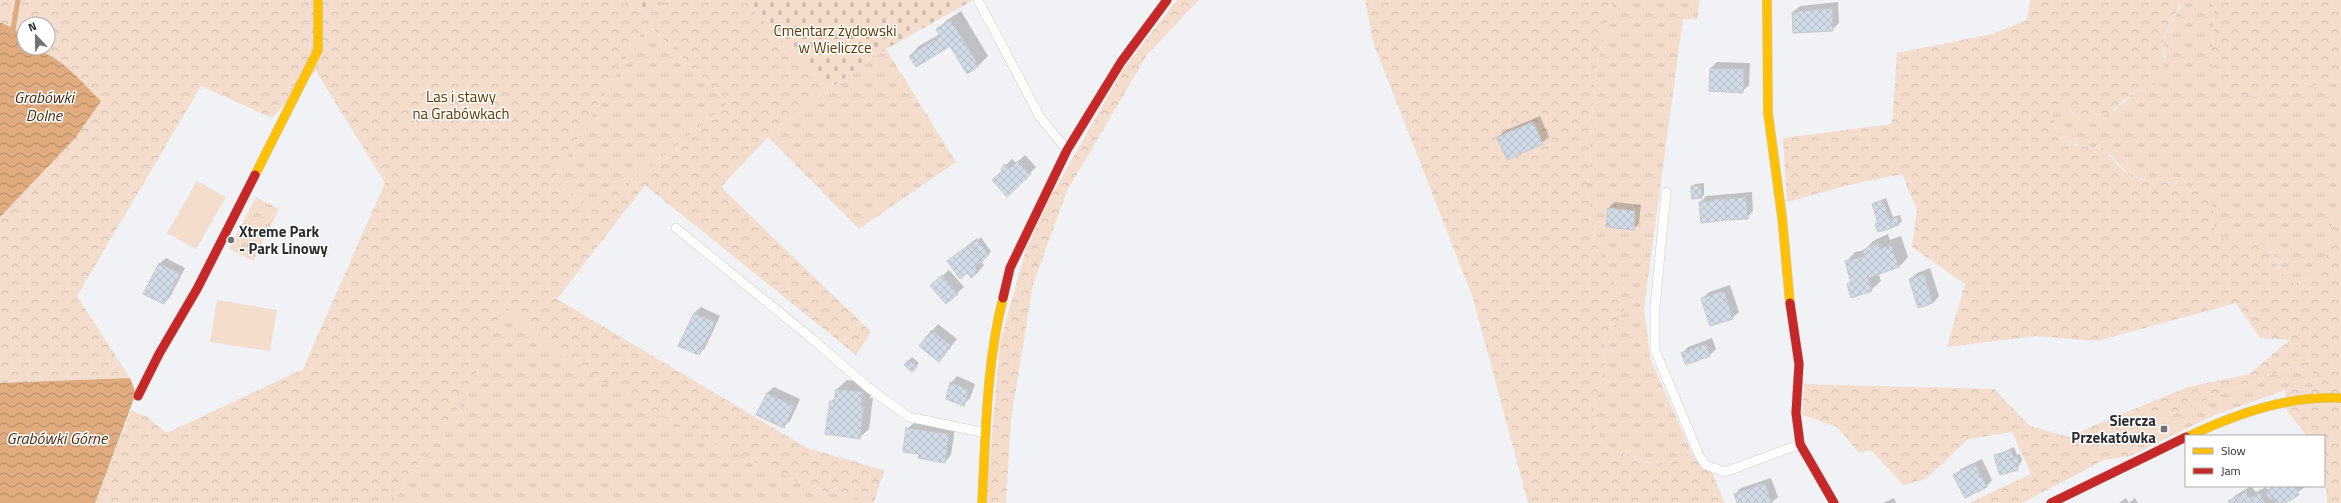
<svg xmlns="http://www.w3.org/2000/svg" width="2341" height="503" font-family="'Titillium Web',sans-serif">
  <defs>
    <pattern id="grass-tufts" width="24" height="20" patternUnits="userSpaceOnUse"><rect width="24" height="20" fill="#f4ddcd"/><path d="M3 7l-1-3M5 7V3M7 7l1-3M15 17l-1-3M17 17v-4M19 17l1-3" fill="none" stroke="#d1beb0"/></pattern>
    <pattern id="forest-crowns" width="20" height="18" patternUnits="userSpaceOnUse"><rect width="20" height="18" fill="#f4ddcd"/><path d="M2 6a3 3 0 1 1 6 0M12 15a3 3 0 1 1 6 0" fill="none" stroke="#d1beb0"/></pattern>
    <pattern id="cemetery-stones" width="16" height="16" patternUnits="userSpaceOnUse"><rect width="16" height="16" fill="#f4ddcd"/><path d="M2 7V4a2 2 0 0 1 4 0v3zM10 15v-3a2 2 0 0 1 4 0v3z" fill="#d1beb0"/></pattern>
    <pattern id="water-waves" width="16" height="10" patternUnits="userSpaceOnUse"><rect width="16" height="10" fill="#dfab7f"/><path d="M0 5q4-4 8 0t8 0" fill="none" stroke="#b58b68"/></pattern>
    <pattern id="building-cross-hatch" width="8" height="8" patternUnits="userSpaceOnUse"><rect width="8" height="8" fill="#d2dbe8"/><path d="M0 0l8 8M0 8l8-8" fill="none" stroke="#b4bcc7"/></pattern>
  </defs>
  <rect width="100%" height="100%" fill="#f0f2f5"/>
  <g fill="url(#grass-tufts)">
    <polygon points="1613,0 1700,0 1697,19 1683,19 1644,308 1650,358 1692,453 1656,467 1641,459 1609,449 1600,437 1594,423 1594,408 1604,365 1605,335 1616,324 1621,295 1606,266 1593,234 1587,191 1590,169 1594,75"/>
    <path d="M2180 0H2212L2214 14 2211 66 2248 96 2341 81V211L2332 218C2328 248 2329 281 2292 283L2282 275 2272 252 2251 241 2226 240 2216 235 2213 223V209L2177 183 2154 182 2129 175 2104 148C2069 145 2054 145 2051 104H2065L2073 114 2114 111 2135 92 2158 82 2165 57 2163 45 2166 32 2179 9Z"/>
    <polygon points="647,23 728,103 649,168 591,206 552,181"/>
    <polygon points="886,49 956,162 859,229 768,137 829,89"/>
    <polygon points="256,197 279,209 253,261 229,249"/>
    <polygon points="503,306 597,379 815,489 874,503 391,503 468,393"/>
    <polygon points="2293,366 2322,376 2315,389 2285,390 2210,417 2130,456 2150,422"/>
  </g>
  <g fill="url(#forest-crowns)" fill-rule="evenodd">
    <path d="M0 0H630L646 16 664 0H744L829 89 768 137 721 187 871 332 856 355 645 185 557 299 807 448 884 470 874 503 815 489 704 439 597 379 503 307 468 393 391 503H95L131 410 147 417 167 433 303 369 385 183 316 71 272 118 201 86 77 296 130 378 0 383V217L23 191 60 62 36 48H48V24H24V39L14 29 0 22ZM647 23 728 103 649 168 591 206 552 181Z"/>
    <polygon points="1177,0 1199,0 1147,55 1067,191 1033,284 1011,419 1006,503 986,503 1000,343 1026,249 1049,200 1124,68"/>
    <polygon points="1365,0 1613,0 1594,75 1590,169 1587,191 1593,234 1606,266 1621,295 1624,310 1616,324 1605,335 1604,365 1594,408 1594,423 1600,437 1609,449 1641,459 1656,467 1702,449 1725,503 1528,503 1473,298 1373,42"/>
    <path d="M2030 0H2180C2178 16 2163 29 2163 45 2162 59 2168 67 2159 80 2154 87 2142 88 2135 92 2115 105 2110 119 2083 122L2064 104H2052C2053 145 2070 146 2104 148 2111 157 2120 170 2130 175 2153 188 2191 175 2208 199 2216 209 2213 223 2216 235 2233 244 2248 236 2263 245 2276 252 2274 265 2283 275 2285 278 2289 280 2292 283 2329 281 2328 248 2332 218L2341 211V503H2327L2324 436H2307L2287 411 2285 390 2315 389 2322 376 2293 366 2150 422 2130 456 2104 460 2022 503H1969L2031 474 2012 432 1968 439 1926 479 1903 485 1871 450 1859 453 1837 427 1802 415 1804 384 1994 389 2030 426 2069 437 2102 422 2188 387 2249 374 2290 340 2260 338 2236 303 2097 341 2036 336 1947 347 1965 284 1912 247 1917 210 1902 174 1849 185 1787 202 1783 138 1892 124 1897 53 1992 34 2027 20Z"/>
    <polygon points="2212,0 2341,0 2341,81 2248,96 2234,96 2222,91 2211,66 2214,14"/>
  </g>
  <g fill="url(#cemetery-stones)">
    <polygon points="630,0 664,0 646,16"/>
    <polygon points="744,0 973,0 886,49 829,89"/>
  </g>
  <g fill="#f4ddcd">
    <polygon points="197,181 226,197 196,249 167,233"/>
    <polygon points="217,300 277,310 270,351 210,342"/>
  </g>
  <g fill="url(#water-waves)">
    <path d="M0 22 14 29 24 39V48C55 48 80 81 101 101L76 137 0 217Z"/>
    <polygon points="130,378 136,393 95,503 0,503 0,383"/>
  </g>
  <g fill="#0003">
    <polygon points="1838,2 1839,23 1832,30 1793,12 1800,6"/>
    <polygon points="961,11 988,56 979,65 967,72 950,45 910,56 919,46 940,34 938,29 947,20"/>
    <polygon points="1717,62 1750,63 1749,85 1742,92 1710,90 1711,68"/>
    <polygon points="1540,116 1549,137 1542,143 1498,137 1504,131"/>
    <polygon points="1025,155 1036,167 1030,173 1002,169 1012,159 1016,163"/>
    <polygon points="1704,183 1704,195 1701,197 1692,187 1695,184"/>
    <polygon points="1752,192 1753,211 1747,218 1700,203 1706,196"/>
    <polygon points="1886,198 1893,217 1900,215 1902,221 1899,224 1878,230 1876,224 1879,222 1873,204"/>
    <polygon points="1615,202 1641,205 1639,223 1633,229 1609,208"/>
    <polygon points="1888,234 1890,240 1901,236 1908,257 1899,267 1878,273 1881,281 1871,290 1848,284 1852,281 1846,262 1855,252 1865,250 1873,241"/>
    <polygon points="981,237 991,252 980,261 984,265 978,272 967,272 948,262 977,238 978,240"/>
    <polygon points="166,258 185,268 170,297 164,303 159,264"/>
    <polygon points="1930,268 1939,296 1933,303 1910,279 1917,273"/>
    <polygon points="949,270 964,287 946,303 938,280"/>
    <polygon points="1730,285 1739,312 1732,318 1703,298 1709,292"/>
    <polygon points="701,307 720,316 705,348 699,354 694,313"/>
    <polygon points="938,324 957,339 939,361 932,331"/>
    <polygon points="1712,338 1716,349 1710,355 1682,353 1688,347"/>
    <polygon points="912,357 919,363 915,368 905,365"/>
    <polygon points="957,376 975,384 970,398 964,404 951,383"/>
    <polygon points="847,380 872,383 870,398 873,398 869,429 859,438 831,402 836,396 837,389"/>
    <polygon points="774,387 800,399 790,421 783,427 767,393"/>
    <polygon points="914,423 955,428 951,455 945,462 920,454 907,429"/>
    <polygon points="2014,447 2017,455 2020,454 2022,460 2017,469 1995,456"/>
    <polygon points="1982,459 1992,480 1986,487 1955,475 1961,469"/>
    <polygon points="1771,478 1778,497 1771,503 1738,503 1735,494 1741,488"/>
    <polygon points="2251,486 2256,492 2266,487 2268,490 2272,486 2305,487 2283,503 2231,503 2230,501 2236,495"/>
    <polygon points="1894,498 1896,503 1883,503"/>
    <polygon points="2126,498 2129,503 2135,498 2138,503 2119,503"/>
  </g>
  <g fill="none" stroke-linecap="round" stroke-linejoin="round">
    <polyline stroke="#dfab7f" stroke-width="5" points="12,35 18,0"/>
  </g>
  <g fill="url(#building-cross-hatch)" stroke="#c7c8cb">
    <polygon points="1832,8 1833,31 1793,33 1792,12"/>
    <polygon points="951,20 979,66 967,74 950,46 916,67 909,56 940,36 936,29"/>
    <polygon points="1710,68 1744,69 1743,93 1709,91"/>
    <polygon points="1533,122 1543,144 1507,160 1497,137"/>
    <polygon points="1018,161 1031,174 1007,197 992,180 1002,171 1001,169 1005,164 1009,169"/>
    <polygon points="1691,186 1701,186 1702,198 1692,199"/>
    <polygon points="1746,197 1748,219 1726,220 1725,199"/>
    <polygon points="1714,199 1725,199 1726,220 1701,223 1699,202 1714,201"/>
    <polygon points="1883,200 1885,206 1874,210 1872,204"/>
    <polygon points="1885,206 1892,228 1878,232 1875,224 1878,223 1874,210"/>
    <polygon points="1608,208 1635,211 1634,230 1606,227"/>
    <polygon points="1897,217 1899,225 1892,227 1890,219"/>
    <polygon points="978,240 989,255 983,260 971,244"/>
    <polygon points="1878,242 1880,249 1891,245 1899,267 1868,278 1872,291 1851,298 1847,284 1851,283 1845,261 1865,256 1863,250"/>
    <polygon points="970,244 983,261 975,267 978,272 971,278 967,273 960,279 947,261"/>
    <polygon points="159,263 180,274 164,304 143,294"/>
    <polygon points="1924,274 1933,303 1918,308 1909,279"/>
    <polygon points="942,275 958,294 946,304 930,286"/>
    <polygon points="1724,291 1733,319 1710,326 1701,298"/>
    <polygon points="694,313 715,322 699,355 678,346"/>
    <polygon points="932,330 951,346 939,362 919,346"/>
    <polygon points="1706,344 1710,356 1686,365 1681,353"/>
    <polygon points="908,360 917,367 912,372 904,365"/>
    <polygon points="950,382 969,390 964,406 946,399"/>
    <polygon points="836,389 863,392 861,407 864,407 860,439 825,434 830,401 834,402"/>
    <polygon points="767,393 794,406 784,428 756,415"/>
    <polygon points="906,428 949,434 945,463 918,458 919,454 903,452"/>
    <polygon points="2011,450 2014,458 1996,463 1994,455"/>
    <polygon points="2017,457 2019,464 2016,465 2018,470 2000,475 1996,463"/>
    <polygon points="1975,464 1987,487 1965,498 1953,475"/>
    <polygon points="1765,483 1772,503 1737,503 1734,494"/>
    <polygon points="2276,486 2295,486 2299,495 2285,503 2276,503 2273,498 2270,500 2265,492"/>
    <polygon points="2246,491 2250,498 2259,493 2265,503 2241,503 2237,496"/>
    <polygon points="2237,496 2241,503 2230,503 2228,501"/>
  </g>
  <g fill="none" stroke-linecap="round" stroke-linejoin="round">
    <defs>
      <g id="lane">
        <polyline points="978,0 1040,117 1067,150"/>
        <polyline points="1666,192 1655,307 1655,350 1699,455 1706,465 1725,472 1800,444"/>
        <polyline points="676,228 811,338 869,388 909,417 986,433"/>
      </g>
      <g id="slow">
        <polyline points="1767,0 1768,113 1782,217 1790,303"/>
        <polyline points="255,175 318,50 318,0"/>
        <path d="M2189 436C2239 413 2286 396 2341 398"/>
        <path d="M982 503C986 434 986 365 1003 298"/>
      </g>
      <g id="jam">
        <polyline points="1003,298 1010,268 1067,150 1121,62 1167,0"/>
        <polyline points="1790,303 1799,364 1796,413 1800,444 1834,503"/>
        <polyline points="138,396 159,354 197,289 255,175"/>
        <polyline points="2051,503 2186,437"/>
      </g>
    </defs>
    <use href="#lane" stroke="#cdcfd1" stroke-width="10"/>
    <use href="#slow" stroke="#cdcfd1" stroke-width="10"/>
    <use href="#jam" stroke="#cdcfd1" stroke-width="10"/>
    <use href="#lane" stroke="#fdfdfe" stroke-width="9"/>
    <use href="#slow" stroke="#ffc107" stroke-width="9"/>
    <use href="#jam" stroke="#c62828" stroke-width="9"/>
  </g>
  <g fill="#707174" stroke="#fff" stroke-width="1.5">
    <circle cx="231" cy="240" r="4"/>
    <rect x="2160" y="425" width="8" height="8" rx="2"/>
  </g>
  <g text-anchor="middle" dominant-baseline="central" stroke-width="3" stroke-linejoin="round" paint-order="stroke">
    <g font-size="15" fill="#653400" stroke="#fff">
      <text x="835" y="30">Cmentarz żydowski<tspan x="835" dy="17">w Wieliczce</tspan></text>
      <text x="461" y="96">Las i stawy<tspan x="461" dy="17">na Grabówkach</tspan></text>
    </g>
    <g font-size="15" font-weight="bold" fill="#2b2c2f" stroke="#fff" text-anchor="start">
      <text x="239" y="231">Xtreme Park<tspan x="239" dy="17">- Park Linowy</tspan></text>
      <text x="2156" y="420" text-anchor="end">Siercza<tspan x="2156" dy="17">Przekatówka</tspan></text>
    </g>
    <g font-size="16" font-style="italic" fill="#4a2b10" stroke="#fff">
      <text x="44" y="97">Grabówki<tspan x="44" dy="18">Dolne</tspan></text>
      <text x="57" y="438">Grabówki Górne</text>
    </g>
  </g>
  <rect x="2185" y="435" width="140" height="52" fill="#ffffff" stroke="#aaabac"/>
  <rect x="2193" y="448" width="20" height="6" fill="#ffc107" stroke="#aaabac"/>
  <text x="2221" y="455" font-size="12" fill="#2b2c2f">Slow</text>
  <rect x="2193" y="468" width="20" height="6" fill="#c62828" stroke="#aaabac"/>
  <text x="2221" y="475" font-size="12" fill="#2b2c2f">Jam</text>
  <g transform="translate(36 36) rotate(338)"><circle r="19" fill="#ffffff" stroke="#aaabac"/>
  <path d="M0-3L7 15L0 10L-7 15Z" fill="#707174"/>
  <text y="-6" font-size="11" font-weight="bold" text-anchor="middle" fill="#2b2c2f">N</text>
  </g>
</svg>
